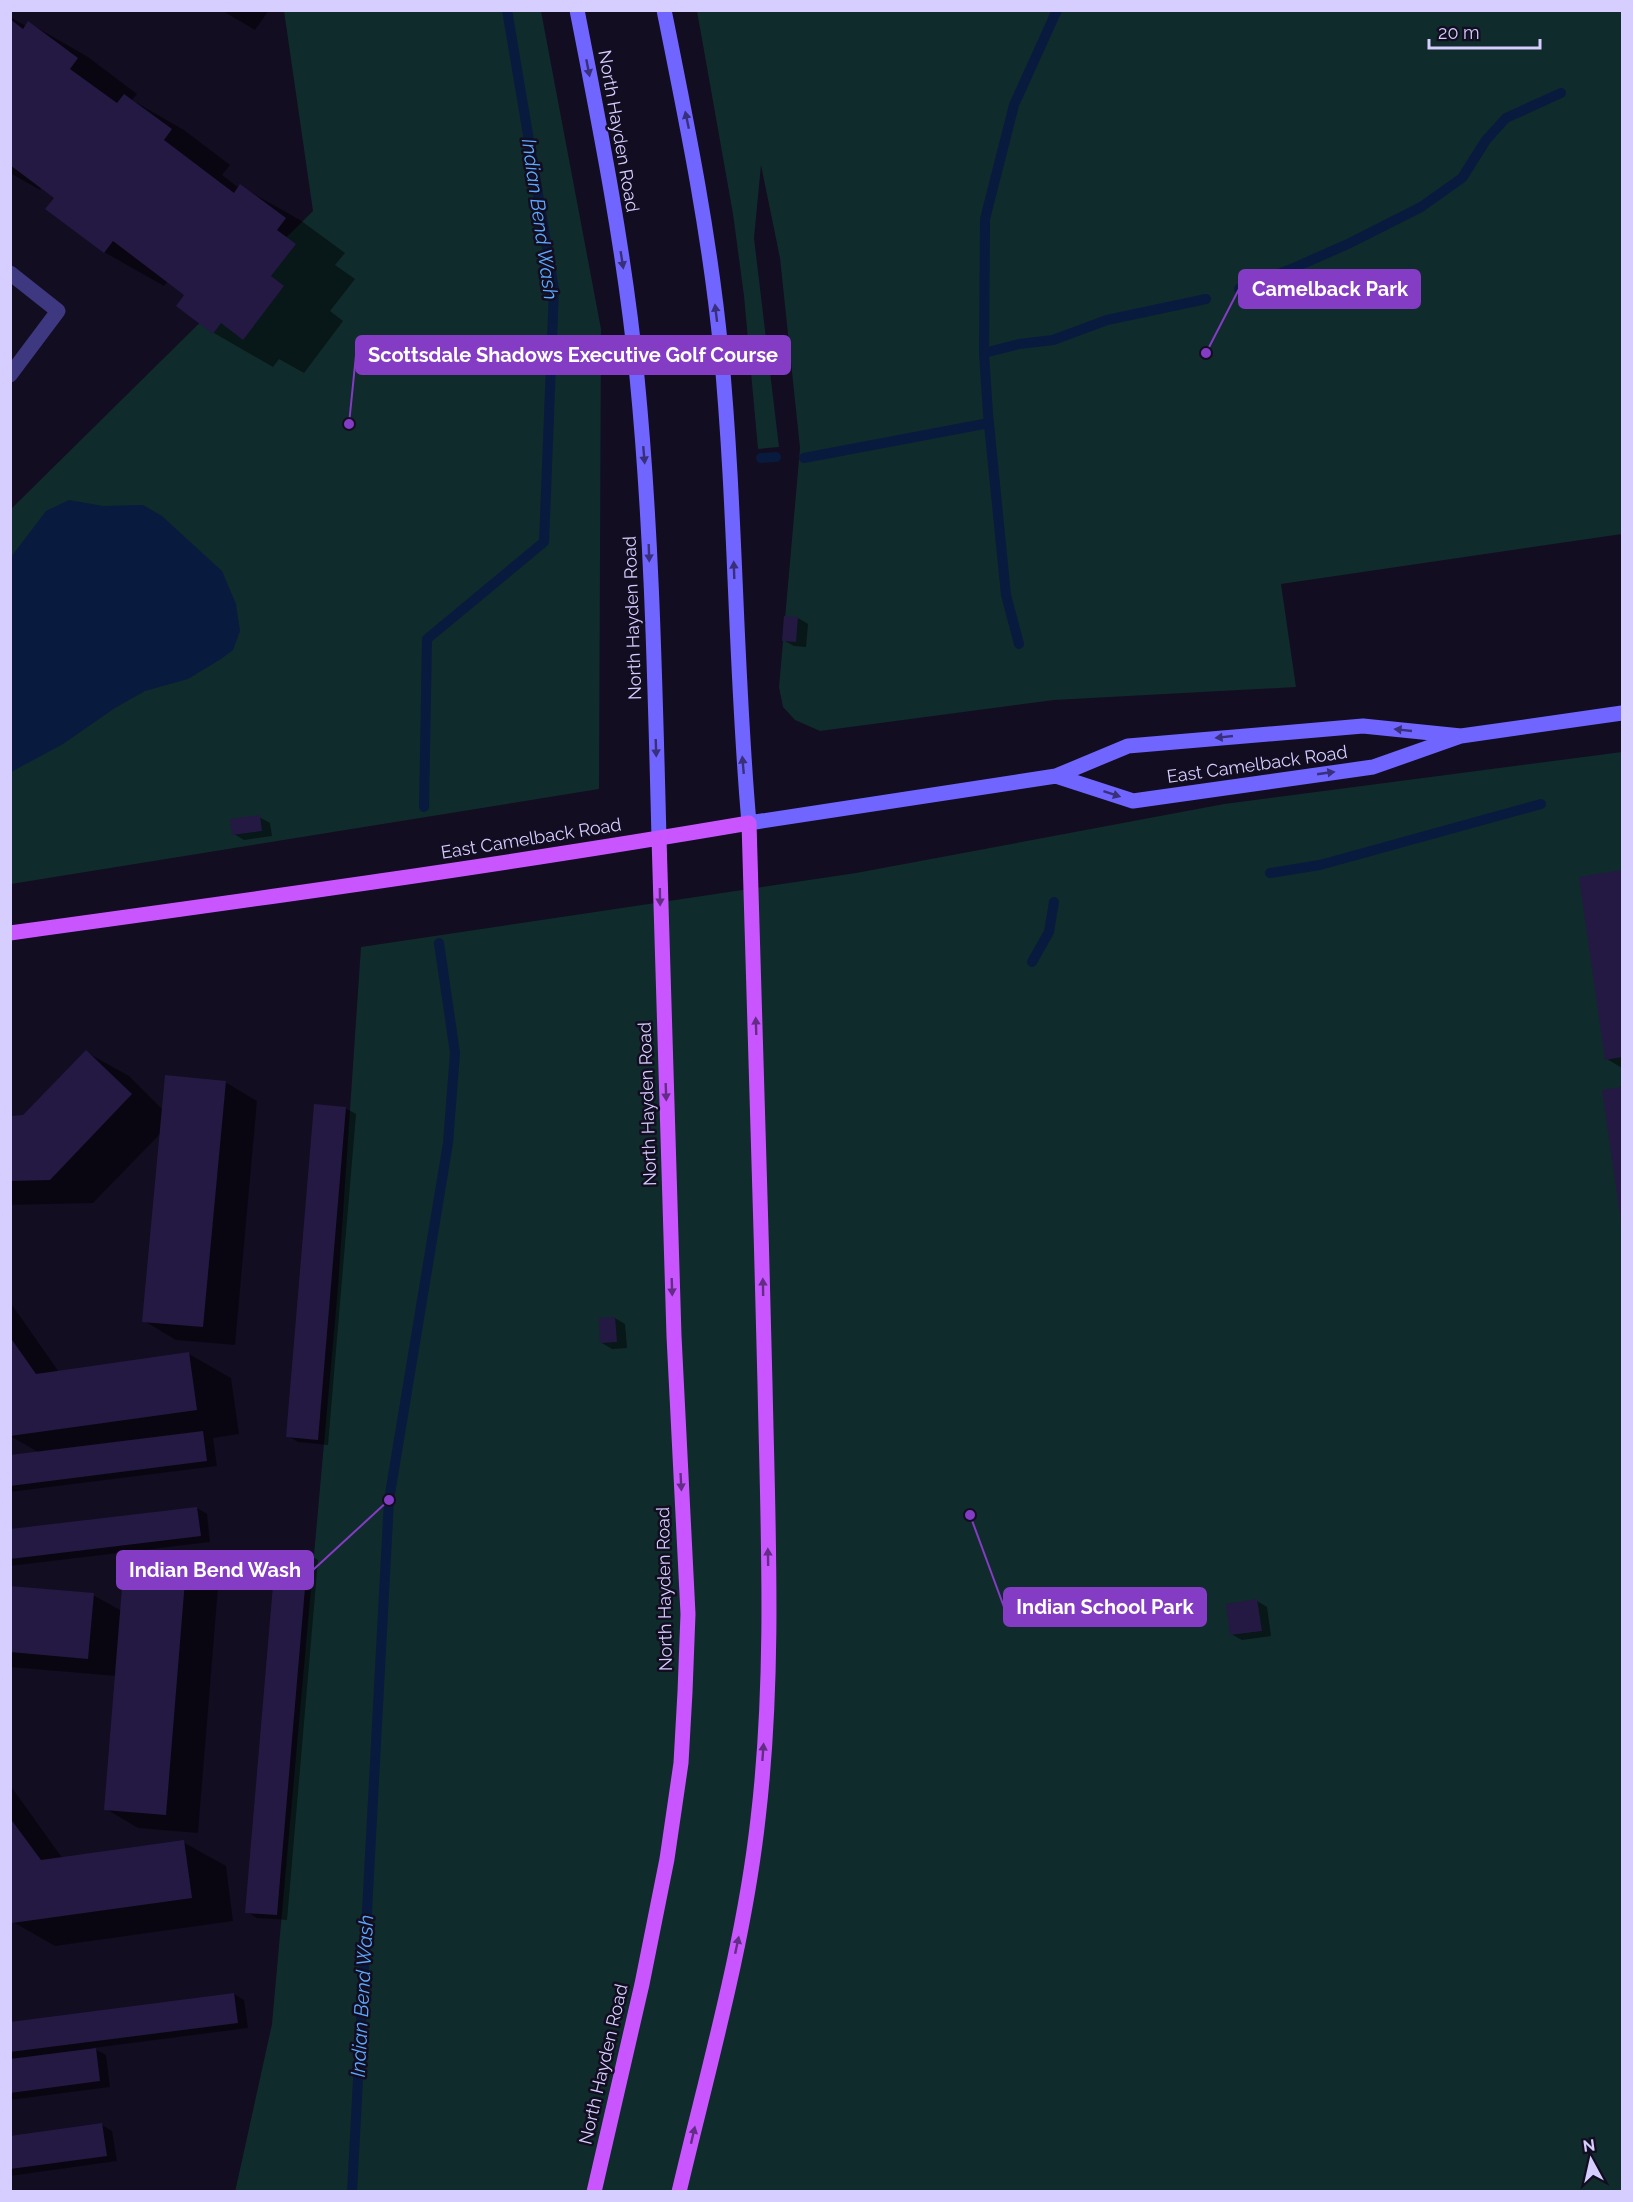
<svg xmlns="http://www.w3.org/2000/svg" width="1633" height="2202" viewBox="0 0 1633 2202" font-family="Raleway,sans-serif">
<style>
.green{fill:#102b2b}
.water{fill:#091a3f}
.shadow{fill:#0007}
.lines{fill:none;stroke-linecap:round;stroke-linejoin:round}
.stream{stroke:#091a3f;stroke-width:10}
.building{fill:#241943}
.service{stroke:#3e3881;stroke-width:15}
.secondary{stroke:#7165ff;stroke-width:15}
.primary{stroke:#c955ff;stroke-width:15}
.oneway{fill:#38307a}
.oneway2{fill:#642d85}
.labels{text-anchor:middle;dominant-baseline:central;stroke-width:5;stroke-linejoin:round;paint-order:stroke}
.street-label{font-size:18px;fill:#d6ceff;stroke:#120d21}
.water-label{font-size:20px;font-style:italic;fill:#5caaff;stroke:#120d21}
.leader{fill:none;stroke:#843cc5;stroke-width:2}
.callout-dot{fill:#843cc5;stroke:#120d21;stroke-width:2}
.callout{fill:#843cc5;stroke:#843cc5;stroke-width:2}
.callout-label{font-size:20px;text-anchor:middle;font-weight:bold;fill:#fff}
</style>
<rect width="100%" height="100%" fill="#120d21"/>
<!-- green -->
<path class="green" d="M 284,11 L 541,11 L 601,329 L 599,789 L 11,884 L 11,509 L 313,211 Z
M 697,11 L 1622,11 L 1622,534 L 1281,584 L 1296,687 L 1054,700 L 820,731 L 795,720 L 783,707 L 779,687 L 800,448 L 780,258 L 761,165 L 754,238 L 779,447 L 758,449 L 744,296 L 733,214 Z
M 1622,752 L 1622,2191 L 235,2192 L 272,2024 L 338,1287 L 361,947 L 856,873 L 1224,804 Z"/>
<!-- water -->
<path class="water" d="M 69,500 L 103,506 L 143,505 L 162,516 L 222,571 L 236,604 L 240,631 L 233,650 L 221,659 L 188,679 L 145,691 L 115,708 L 63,744 L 11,772 L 11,557 L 46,511 Z"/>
<!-- shadow -->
<path class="shadow" d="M 221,10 L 269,10 L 255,30 Z
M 10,17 L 26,26 L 29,23 L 88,57 L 137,94 L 132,100 L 184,130 L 230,165 L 222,175 L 239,188 L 240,186 L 300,220 L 345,253 L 335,265 L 355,279 L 330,311 L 343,321 L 304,373 L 279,359 L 273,367 L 214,333 L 186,294 L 168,281 L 164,286 L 104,252 L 56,198 L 42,187 L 40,190 L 10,173 Z
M 798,618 L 808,624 L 806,647 L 794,646 L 783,640 Z
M 259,817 L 270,823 L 272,836 L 244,840 L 234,834 Z
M 1622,872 L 1622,1068 L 1607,1059 L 1581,878 Z
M 86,1052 L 129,1076 L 163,1110 L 225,1082 L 257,1101 L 235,1345 L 176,1340 L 144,1321 L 161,1133 L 93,1203 L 10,1205 L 10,1117 L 24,1117 Z
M 1622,1088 L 1622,1221 L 1604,1091 Z
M 345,1108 L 356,1114 L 328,1445 L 298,1442 L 288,1436 Z
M 10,1302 L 59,1372 L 189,1354 L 231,1378 L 239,1434 L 213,1438 L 217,1466 L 10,1492 L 10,1457 L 40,1453 L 10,1436 Z
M 615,1318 L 625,1324 L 627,1348 L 612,1349 L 602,1343 Z
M 197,1508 L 207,1514 L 210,1542 L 10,1566 L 10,1531 Z
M 307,1554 L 318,1560 L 287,1920 L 257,1918 L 247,1912 Z
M 185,1570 L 218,1588 L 198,1833 L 138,1828 L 106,1809 L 116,1676 L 10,1667 L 10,1588 L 93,1595 L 122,1611 Z
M 1257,1601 L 1267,1607 L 1271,1636 L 1242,1640 L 1231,1634 Z
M 10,1785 L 63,1859 L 183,1842 L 226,1866 L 233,1921 L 55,1946 L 13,1922 L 10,1919 Z
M 234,1994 L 244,2000 L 248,2028 L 93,2048 L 106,2055 L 110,2087 L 10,2100 L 10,2024 Z
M 102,2125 L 112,2131 L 117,2161 L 10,2176 L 10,2138 Z"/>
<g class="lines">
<!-- stream -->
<path class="stream" d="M 1239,289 L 1289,270 L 1350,243 L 1421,207 L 1462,178 L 1486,140 L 1506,118 L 1561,93
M 984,353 L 1019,344 L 1053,340 L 1107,320 L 1206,299
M 761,458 L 776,457
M 804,458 L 989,423
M 1019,644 L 1006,595 L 988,414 L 984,353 L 985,219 L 1014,105 L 1057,10
M 424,807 L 427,639 L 544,542 L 554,289 L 507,10
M 1270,873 L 1320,865 L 1541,804
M 1032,962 L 1049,932 L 1054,902
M 352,2192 L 389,1500 L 448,1143 L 455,1053 L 439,943"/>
</g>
<!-- building -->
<path class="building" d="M 10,19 L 23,29 L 28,21 L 78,58 L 70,69 L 117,103 L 124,94 L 172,129 L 164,140 L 234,193 L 240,184 L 286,218 L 277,230 L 296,244 L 271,276 L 284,286 L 243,340 L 221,323 L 213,334 L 176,306 L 184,295 L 113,241 L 104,253 L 45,209 L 54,198 L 10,165 Z
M 784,616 L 798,617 L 796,642 L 782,641 Z
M 260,815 L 262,831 L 232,835 L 230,819 Z
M 1622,870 L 1622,1057 L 1605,1060 L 1579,877 Z
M 86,1050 L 132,1094 L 50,1180 L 10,1181 L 10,1116 L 23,1115 Z
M 165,1075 L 226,1081 L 203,1327 L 142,1322 Z
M 1622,1087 L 1622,1222 L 1621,1222 L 1602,1090 Z
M 314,1104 L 346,1107 L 318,1440 L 286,1437 Z
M 615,1317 L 617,1342 L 600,1343 L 599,1318 Z
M 10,1337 L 36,1374 L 189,1352 L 197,1410 L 10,1436 Z
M 203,1431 L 207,1461 L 10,1486 L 10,1455 Z
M 197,1507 L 201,1536 L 10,1559 L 10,1529 Z
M 276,1550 L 308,1553 L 277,1915 L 245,1913 Z
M 124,1563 L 186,1568 L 166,1815 L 104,1810 Z
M 10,1586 L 94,1593 L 88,1659 L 10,1652 Z
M 1257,1599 L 1262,1631 L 1230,1635 L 1226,1604 Z
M 10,1818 L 41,1860 L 184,1840 L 192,1898 L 12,1923 Z
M 234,1993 L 238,2023 L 10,2052 L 10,2022 Z
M 96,2048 L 100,2081 L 10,2093 L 10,2059 Z
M 102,2123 L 107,2156 L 10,2169 L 10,2136 Z"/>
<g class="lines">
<!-- service -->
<path class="service" d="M 10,273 L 58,311 L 10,375"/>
<!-- secondary -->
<path class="secondary" d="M 577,10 C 601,132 625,254 637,377 C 652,530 655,685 659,838
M 664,10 C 687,124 710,236 721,351 C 736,508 735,666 749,823 L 1056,776 L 1128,746 L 1363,726 L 1461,736
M 1056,776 L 1133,801 L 1373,767 L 1461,736 L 1622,713"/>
<!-- primary -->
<path class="primary" d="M 10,933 C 257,899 503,865 749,823 C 756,1010 760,1197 765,1384 C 768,1529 775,1675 758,1819 C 744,1945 708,2069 679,2192
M 594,2192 L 642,1984 L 667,1859 L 681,1763 L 685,1692 L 688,1614 L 674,1336 L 659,838"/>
</g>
<!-- one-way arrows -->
<defs><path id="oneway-solid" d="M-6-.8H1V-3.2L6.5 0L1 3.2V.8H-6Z" transform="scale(1.5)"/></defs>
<g class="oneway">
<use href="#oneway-solid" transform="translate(588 68) rotate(79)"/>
<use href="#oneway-solid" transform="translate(687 120) rotate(-102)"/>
<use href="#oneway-solid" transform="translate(622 260) rotate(81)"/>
<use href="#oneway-solid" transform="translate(716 313) rotate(-97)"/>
<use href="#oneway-solid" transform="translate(644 455) rotate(85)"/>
<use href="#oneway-solid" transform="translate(649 553) rotate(88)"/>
<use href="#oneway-solid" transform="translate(734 570) rotate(-92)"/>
<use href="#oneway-solid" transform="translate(1403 730) rotate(-174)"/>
<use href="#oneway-solid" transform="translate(1224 737) rotate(174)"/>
<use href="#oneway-solid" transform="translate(656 748) rotate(88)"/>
<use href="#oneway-solid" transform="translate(743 765) rotate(-95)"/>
<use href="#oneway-solid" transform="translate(1326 773) rotate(-8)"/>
<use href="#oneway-solid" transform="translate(1112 794) rotate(18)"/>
</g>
<g class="oneway2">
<use href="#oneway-solid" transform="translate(660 897) rotate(89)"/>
<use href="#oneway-solid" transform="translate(756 1026) rotate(-92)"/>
<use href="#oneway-solid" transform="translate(666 1092) rotate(88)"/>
<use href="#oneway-solid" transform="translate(672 1287) rotate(88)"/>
<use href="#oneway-solid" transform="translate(763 1287) rotate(-91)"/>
<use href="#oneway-solid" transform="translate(681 1482) rotate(87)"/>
<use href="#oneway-solid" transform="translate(768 1557) rotate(-91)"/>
<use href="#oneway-solid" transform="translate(763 1752) rotate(-86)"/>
<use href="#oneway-solid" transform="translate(737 1945) rotate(-78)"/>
<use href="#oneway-solid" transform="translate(693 2135) rotate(-77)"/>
</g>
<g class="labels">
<!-- street labels -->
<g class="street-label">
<text transform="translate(619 131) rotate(80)">North Hayden Road</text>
<text transform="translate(632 618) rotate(-92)">North Hayden Road</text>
<text transform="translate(1257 764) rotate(-8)">East Camelback Road</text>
<text transform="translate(531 838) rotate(-9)">East Camelback Road</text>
<text transform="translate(647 1104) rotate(-92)">North Hayden Road</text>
<text transform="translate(664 1589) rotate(-91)">North Hayden Road</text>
<text transform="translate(603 2064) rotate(-77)">North Hayden Road</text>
</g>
<!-- water labels -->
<g class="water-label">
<text transform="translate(540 219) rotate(82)">Indian Bend Wash</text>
<text transform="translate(362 1996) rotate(-87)">Indian Bend Wash</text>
</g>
</g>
<!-- callouts -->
<path class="leader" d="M1206 353L1239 289M349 424L356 355M389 1500L313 1570M970 1515L1004 1607"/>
<g class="callout-dot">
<circle cx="1206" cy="353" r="6"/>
<circle cx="349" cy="424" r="6"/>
<circle cx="389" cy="1500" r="6"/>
<circle cx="970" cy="1515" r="6"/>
</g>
<g class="callout">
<rect x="1239" y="270" width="181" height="38" rx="6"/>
<rect x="356" y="336" width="434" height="38" rx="6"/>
<rect x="117" y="1551" width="196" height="38" rx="6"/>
<rect x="1004" y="1588" width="202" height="38" rx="6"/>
</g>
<g class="callout-label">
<text x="1330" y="296">Camelback Park</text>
<text x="573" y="362">Scottsdale Shadows Executive Golf Course</text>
<text x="215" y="1577">Indian Bend Wash</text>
<text x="1105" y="1614">Indian School Park</text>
</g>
<!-- border -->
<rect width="1633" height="2202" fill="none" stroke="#d6ceff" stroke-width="24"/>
<!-- north arrow -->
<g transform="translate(1591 2160) rotate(352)" stroke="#120d21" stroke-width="4.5" paint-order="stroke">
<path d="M0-4.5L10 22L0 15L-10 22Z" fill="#d6ceff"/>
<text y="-9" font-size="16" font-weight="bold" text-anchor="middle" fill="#d6ceff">N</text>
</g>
<!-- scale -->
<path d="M1429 39v9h111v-9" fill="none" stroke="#d6ceff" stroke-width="3"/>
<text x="1438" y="39" font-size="18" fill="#d6ceff" stroke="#120d21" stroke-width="4.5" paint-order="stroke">20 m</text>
</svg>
